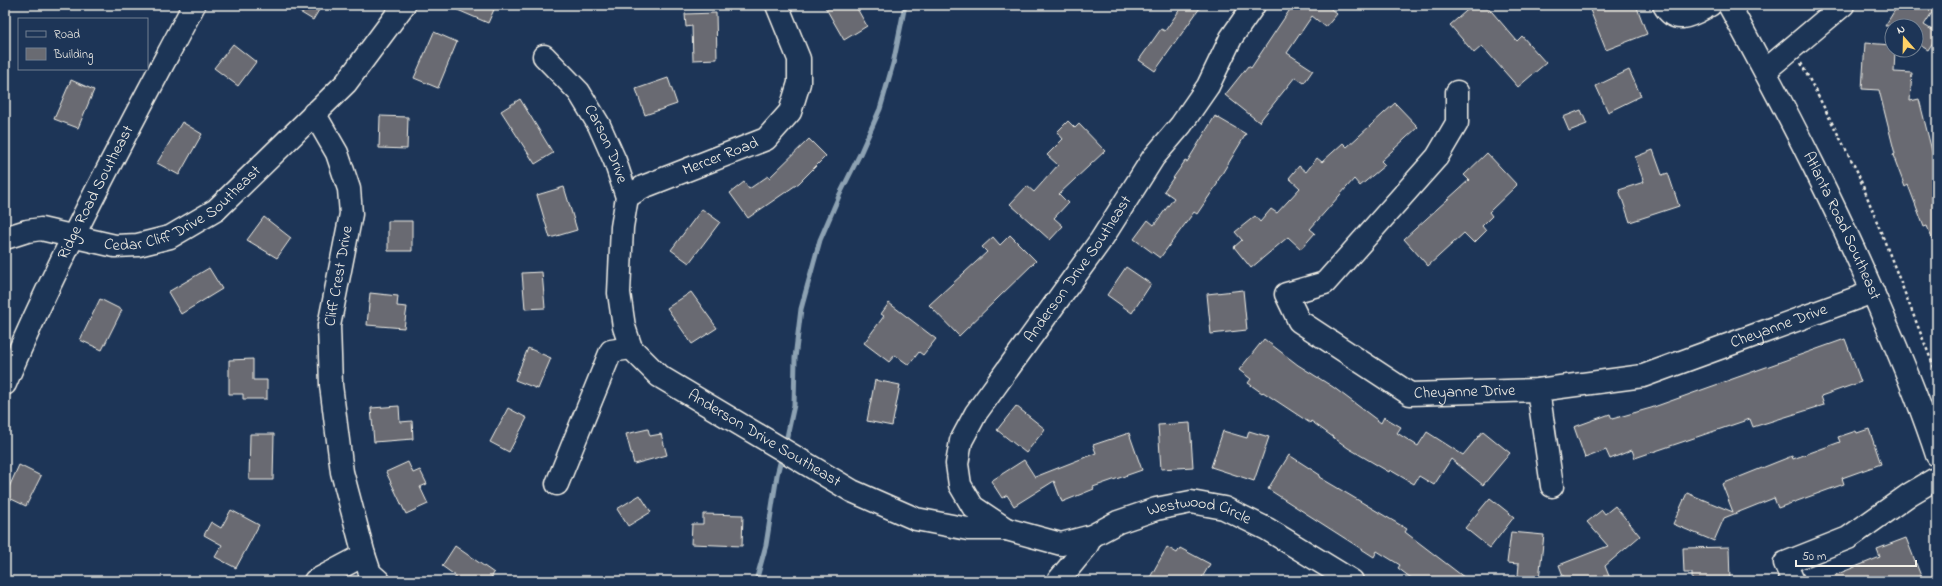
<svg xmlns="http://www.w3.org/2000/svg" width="1942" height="586" viewBox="0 0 1942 586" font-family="'Indie Flower',sans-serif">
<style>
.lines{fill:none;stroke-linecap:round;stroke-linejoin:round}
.stream{stroke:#8da2b3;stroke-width:5}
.building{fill:#696b72;stroke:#f4f1e8}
.minor-casing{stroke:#f4f1e8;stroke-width:25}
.major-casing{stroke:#f4f1e8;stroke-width:25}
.path{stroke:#f4f1e8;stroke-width:2.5;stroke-dasharray:3 3;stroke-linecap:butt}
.minor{stroke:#1d3557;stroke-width:22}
.major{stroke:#1d3557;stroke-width:22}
.labels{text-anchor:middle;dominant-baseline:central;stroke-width:4;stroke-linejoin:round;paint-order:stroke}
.street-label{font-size:16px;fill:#f4f1e8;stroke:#1d3557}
</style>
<rect width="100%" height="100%" fill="#1d3557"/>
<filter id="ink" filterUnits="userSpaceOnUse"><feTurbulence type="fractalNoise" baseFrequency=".025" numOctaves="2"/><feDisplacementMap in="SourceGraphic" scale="8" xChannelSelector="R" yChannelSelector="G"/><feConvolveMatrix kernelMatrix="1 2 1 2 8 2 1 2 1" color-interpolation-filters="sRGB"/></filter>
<g filter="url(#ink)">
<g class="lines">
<!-- stream -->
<path class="stream" d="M 785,446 L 794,405 L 795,358 L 801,309 L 820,240 L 839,196 L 860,154 L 880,109 L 893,64 L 905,5
M 756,581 L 766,545 L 777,475 L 782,455"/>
</g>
<!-- building -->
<path class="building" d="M 288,5 L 322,5 L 313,20 Z
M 446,5 L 496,5 L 488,23 Z
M 824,5 L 855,5 L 867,26 L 844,40 Z
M 1183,5 L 1202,5 L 1155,71 L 1139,60 L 1161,29 L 1165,31 Z
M 1293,5 L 1326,5 L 1337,14 L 1326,27 L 1312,16 L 1287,53 L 1313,70 L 1304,83 L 1295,77 L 1259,122 L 1225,95 L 1248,66 L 1251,68 Z
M 1473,5 L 1486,5 L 1517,41 L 1522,36 L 1546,63 L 1518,87 L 1482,46 L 1474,53 L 1450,25 Z
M 1588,5 L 1636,5 L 1647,34 L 1606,50 Z
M 1898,5 L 1923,5 L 1933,11 L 1924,25 L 1937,33 L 1937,36 L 1928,50 L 1916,43 L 1916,26 L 1885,26 Z
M 716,13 L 717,59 L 693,60 L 692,26 L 686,27 L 685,14 Z
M 434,32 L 457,42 L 438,88 L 414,78 Z
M 1865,43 L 1892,45 L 1892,50 L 1895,50 L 1894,72 L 1912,73 L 1910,101 L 1919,99 L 1933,155 L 1937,153 L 1937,251 L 1927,226 L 1924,227 L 1908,185 L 1905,187 L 1893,155 L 1895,154 L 1879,90 L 1862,89 Z
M 233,44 L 256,62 L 238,86 L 214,68 Z
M 1629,70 L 1641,96 L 1608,112 L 1596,86 Z
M 668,78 L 677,104 L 645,115 L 636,89 Z
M 71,80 L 94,90 L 78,128 L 54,119 Z
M 520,99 L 553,153 L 535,164 L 501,111 Z
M 1395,103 L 1418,127 L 1381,161 L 1385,165 L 1360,186 L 1354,179 L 1310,229 L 1315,233 L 1301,249 L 1288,237 L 1251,268 L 1234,247 L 1242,240 L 1235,232 L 1255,216 L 1260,222 L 1271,209 L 1277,213 L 1300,188 L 1289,178 L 1299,166 L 1306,172 L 1317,158 L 1322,162 L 1343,143 L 1347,147 Z
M 1581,110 L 1587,124 L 1569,131 L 1563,117 Z
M 380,116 L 408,117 L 407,149 L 379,148 Z
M 1215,116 L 1246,134 L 1217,182 L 1218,183 L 1197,214 L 1194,212 L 1160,258 L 1134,239 L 1148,220 L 1154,225 L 1174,198 L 1164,191 L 1185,161 L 1187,162 Z
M 1068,121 L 1075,128 L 1079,124 L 1105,151 L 1059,194 L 1068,203 L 1054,218 L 1063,226 L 1050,240 L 1010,204 L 1027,186 L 1034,192 L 1058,165 L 1047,155 L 1063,139 L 1057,132 Z
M 182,122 L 202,134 L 179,175 L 157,163 Z
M 809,139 L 826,156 L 799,183 L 748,218 L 730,193 L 744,182 L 749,189 L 768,176 L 769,178 Z
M 1653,150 L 1662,175 L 1668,173 L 1679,206 L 1630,222 L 1619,190 L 1644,182 L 1635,157 Z
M 1487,153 L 1517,185 L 1489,212 L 1492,216 L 1482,226 L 1486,231 L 1474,243 L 1464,233 L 1428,266 L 1404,239 L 1469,180 L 1464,175 Z
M 564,187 L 577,230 L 550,238 L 537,195 Z
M 702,209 L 720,222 L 689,263 L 671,250 Z
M 264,217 L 291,238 L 277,258 L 247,240 Z
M 388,221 L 412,221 L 412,251 L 388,251 Z
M 1010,235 L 1036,261 L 959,336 L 929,305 L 987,252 L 982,247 L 993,237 L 1000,245 Z
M 1126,267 L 1151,284 L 1132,313 L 1107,295 Z
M 209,268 L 222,289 L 181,314 L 168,292 Z
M 542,272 L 545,308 L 525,309 L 522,273 Z
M 1243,290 L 1247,330 L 1211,334 L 1207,294 Z
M 691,292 L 717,328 L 692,344 L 667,308 Z
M 370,293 L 398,296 L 397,306 L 407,307 L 404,328 L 367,325 Z
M 100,299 L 122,310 L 102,350 L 80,340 Z
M 889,303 L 936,339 L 923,355 L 919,352 L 909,365 L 895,355 L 889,362 L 864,343 L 884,316 L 881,314 Z
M 1264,339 L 1298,365 L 1333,387 L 1381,423 L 1384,417 L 1401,427 L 1397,433 L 1418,446 L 1427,432 L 1463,455 L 1483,431 L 1510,453 L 1483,485 L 1451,459 L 1434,485 L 1419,476 L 1414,484 L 1390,470 L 1389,472 L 1348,448 L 1311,421 L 1310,423 L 1263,392 L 1262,393 L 1248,383 L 1251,379 L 1239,370 Z
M 1845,339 L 1861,382 L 1821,396 L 1824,405 L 1753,427 L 1750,419 L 1635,458 L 1632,450 L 1610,459 L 1606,450 L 1585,458 L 1574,427 L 1610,414 L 1612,419 L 1651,408 Z
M 528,348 L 551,358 L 538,389 L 515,380 Z
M 253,359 L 253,380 L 267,380 L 267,399 L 243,399 L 243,394 L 229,394 L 229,360 Z
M 875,380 L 900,385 L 892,426 L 867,421 Z
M 399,406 L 400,422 L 412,421 L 413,439 L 374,442 L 371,408 Z
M 1016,406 L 1045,429 L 1026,453 L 997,430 Z
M 508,408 L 527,418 L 509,452 L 490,442 Z
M 1190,423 L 1193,467 L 1161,469 L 1158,425 Z
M 648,429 L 650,436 L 661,434 L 667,455 L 634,464 L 626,434 Z
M 1869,429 L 1881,464 L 1842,478 L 1844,484 L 1778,508 L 1774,498 L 1724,518 L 1714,541 L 1673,524 L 1687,493 L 1733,512 L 1722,484 L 1792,456 L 1793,459 L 1840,442 L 1838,437 L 1856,431 L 1857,433 Z
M 1223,431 L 1247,438 L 1249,431 L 1269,437 L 1254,481 L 1211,467 Z
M 1129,433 L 1142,470 L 1093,487 L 1094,489 L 1062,502 L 1054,481 L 1014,506 L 1007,495 L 1002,498 L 991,481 L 1024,460 L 1035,477 L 1096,453 L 1093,445 Z
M 250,434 L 274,434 L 273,480 L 249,480 Z
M 1289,455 L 1320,475 L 1319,477 L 1407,529 L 1405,532 L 1469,581 L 1415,581 L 1398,568 L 1400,565 L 1377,551 L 1374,557 L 1268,489 Z
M 408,462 L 413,473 L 420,470 L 427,484 L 420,487 L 428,504 L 406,514 L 386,472 Z
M 19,465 L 41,476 L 26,506 L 5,496 Z
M 640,495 L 651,512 L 628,526 L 617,509 Z
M 1490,498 L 1514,517 L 1490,548 L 1465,528 Z
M 1615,506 L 1640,536 L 1605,566 L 1611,581 L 1565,581 L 1559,565 L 1608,546 L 1587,522 L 1602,510 L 1605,514 Z
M 231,510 L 259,525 L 236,568 L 215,557 L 222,545 L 204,535 L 211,522 L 221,528 Z
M 703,514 L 743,515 L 742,546 L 691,544 L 692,524 L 703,524 Z
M 1511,532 L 1544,535 L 1539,579 L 1518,576 L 1519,564 L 1507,563 Z
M 1906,538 L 1923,581 L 1820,581 L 1880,557 L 1877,549 Z
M 455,546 L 494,573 L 489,581 L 453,581 L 456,576 L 442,566 Z
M 1167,547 L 1177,553 L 1180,548 L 1210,564 L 1200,581 L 1148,581 Z
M 1729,547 L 1730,581 L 1692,581 L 1692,573 L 1684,573 L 1683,548 Z"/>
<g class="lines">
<!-- minor casing -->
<g class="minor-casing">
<g id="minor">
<path d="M 1664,5 C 1676,27 1693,14 1710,5"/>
<path id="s1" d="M 544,56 L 579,92 L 599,125 L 615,161 L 627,197 L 622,227 L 619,293 L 624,327 L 631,348 L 659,376 L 852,491 L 916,519 L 968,529 L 1006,529 L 1061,544 L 1092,536"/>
<path d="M 1766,70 L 1843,5"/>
<path id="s2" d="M 1457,92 L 1457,123 L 1437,157 L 1325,283 L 1286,294 L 1299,321 L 1410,394 L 1538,390 L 1643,376 L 1873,292"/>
<path d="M 314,113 L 337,153 L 349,189 L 351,214 L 329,326 L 331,385 L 342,472 L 364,555 L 370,573 L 379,581"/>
<path id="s3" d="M 627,197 L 643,187 L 766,139 L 790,112 L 799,83 L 799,59 L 777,5"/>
<path id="s4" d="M 5,238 L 27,231 L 41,229 L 115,246 L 138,245 L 170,237 L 216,210 L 346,83 L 404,5"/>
<path id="s5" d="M 5,384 C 60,254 128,130 194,5"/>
<path d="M 1538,390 L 1552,486"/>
<path d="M 557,484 L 611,351 L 631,348"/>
<path id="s6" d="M 1006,529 L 973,507 L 960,485 L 957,464 L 961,441 L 976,413 L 1101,240 L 1153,158 L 1181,125 L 1208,86 L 1231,38 L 1254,5"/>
<path d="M 315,581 L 364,555"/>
<path id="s7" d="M 1058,581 L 1086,547 L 1092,536 L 1118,522 L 1156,509 L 1191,502 L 1224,508 L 1267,529 L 1352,581"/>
<path d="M 1793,581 L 1785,563 L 1848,538 L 1910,494 L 1937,478"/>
</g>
</g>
<!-- major casing -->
<g class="major-casing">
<g id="major">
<path id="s8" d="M 1729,5 C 1787,111 1842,217 1888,328 C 1906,370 1923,412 1937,455"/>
</g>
</g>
<!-- path -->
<path class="path" d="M 1801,63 L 1857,171 L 1937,375"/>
<!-- minor -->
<use href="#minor" class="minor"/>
<!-- major -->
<use href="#major" class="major"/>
</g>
</g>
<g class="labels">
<!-- street labels -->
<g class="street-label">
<text stroke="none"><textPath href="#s1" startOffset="109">Carson Drive</textPath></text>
<text stroke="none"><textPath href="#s3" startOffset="102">Mercer Road</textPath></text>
<text stroke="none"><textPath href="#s5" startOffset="212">Ridge Road Southeast</textPath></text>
<text stroke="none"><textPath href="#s4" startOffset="192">Cedar Cliff Drive Southeast</textPath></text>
<text stroke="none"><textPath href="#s8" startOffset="248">Atlanta Road Southeast</textPath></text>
<text stroke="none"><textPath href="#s6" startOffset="318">Anderson Drive Southeast</textPath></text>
<text transform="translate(339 276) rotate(-80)">Cliff Crest Drive</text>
<text stroke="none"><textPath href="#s2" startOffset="821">Cheyanne Drive</textPath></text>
<text stroke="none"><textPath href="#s2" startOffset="497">Cheyanne Drive</textPath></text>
<text stroke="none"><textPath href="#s1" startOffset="481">Anderson Drive Southeast</textPath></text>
<text stroke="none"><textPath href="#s7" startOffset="171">Westwood Circle</textPath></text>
</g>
</g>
<!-- margin -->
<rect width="1942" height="586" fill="none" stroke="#1d3557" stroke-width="20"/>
<rect x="10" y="10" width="1922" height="566" fill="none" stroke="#f4f1e8" stroke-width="1.5" filter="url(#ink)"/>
<!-- legend -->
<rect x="18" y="18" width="130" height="52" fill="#1d3557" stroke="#738091"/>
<rect x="26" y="31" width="20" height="6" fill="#1d3557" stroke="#738091"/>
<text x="54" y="38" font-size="12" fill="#f4f1e8">Road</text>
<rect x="26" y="48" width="20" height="12" fill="#696b72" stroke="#738091"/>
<text x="54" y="58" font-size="12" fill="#f4f1e8">Building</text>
<!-- north arrow -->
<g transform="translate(1904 38) rotate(340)"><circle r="19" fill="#1d3557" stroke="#738091"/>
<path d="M0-3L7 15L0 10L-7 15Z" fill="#ffd166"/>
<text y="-6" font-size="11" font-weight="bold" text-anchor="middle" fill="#f4f1e8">N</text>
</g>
<!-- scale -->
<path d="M1796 560v6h120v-6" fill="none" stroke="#f4f1e8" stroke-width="2"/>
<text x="1802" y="560" font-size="12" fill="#f4f1e8" stroke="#1d3557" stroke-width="3" paint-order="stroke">50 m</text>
</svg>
